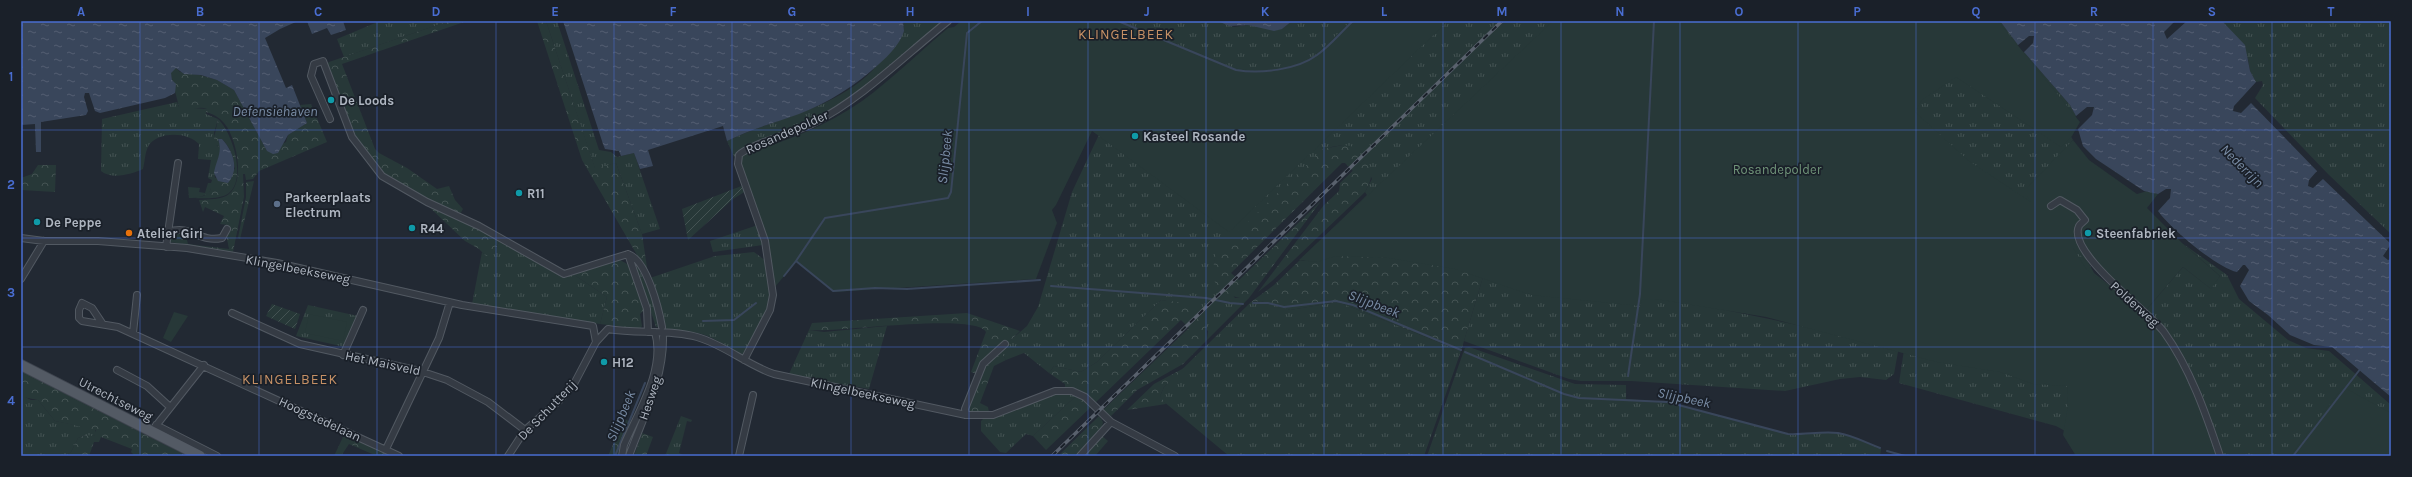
<svg xmlns="http://www.w3.org/2000/svg" width="2412" height="477" viewBox="0 0 2412 477" font-family="Karla,sans-serif">
<style>
.grass{fill:url(#grass-tufts)}
.forest{fill:url(#forest-crowns)}
.park{fill:#273838}
.garden{fill:url(#garden-furrows)}
.water{fill:url(#water-ripples)}
.lines{fill:none;stroke-linecap:round;stroke-linejoin:round}
.stream{stroke:#39465b;stroke-width:2}
.minor-casing{stroke:#525962;stroke-width:8}
.primary-casing{stroke:#3e444e;stroke-width:12}
.minor{stroke:#353b44;stroke-width:6}
.primary{stroke:#535a64;stroke-width:10}
.rail-casing{stroke:#59616d;stroke-width:3.5}
.rail{stroke:#1a2029;stroke-width:2;stroke-dasharray:6;stroke-linecap:butt}
.grid{fill:none;stroke:#496dd1;stroke-width:1;stroke-opacity:0.55}
.culture-dot{fill:#0f9aa8;stroke:#1a2029;stroke-width:1.5}
.service-dot{fill:#5c6f8a;stroke:#1a2029;stroke-width:1.5}
.food-dot{fill:#e8710a;stroke:#1a2029;stroke-width:1.5}
.labels{text-anchor:middle;dominant-baseline:central;stroke-width:3.5;stroke-linejoin:round;paint-order:stroke}
.poi-label{font-size:13px;font-weight:bold;fill:#afb6c1;stroke:#1a2029;text-anchor:start}
.street-label{font-size:13px;fill:#afb6c1;stroke:#1a2029}
.park-label{font-size:13px;fill:#709479;stroke:#1a2029}
.neighbourhood-label{font-size:14px;letter-spacing:1px;fill:#c59065;stroke:#1a2029}
.water-label{font-size:14px;font-style:italic;fill:#7a8da6;stroke:#1a2029}
.neatline{fill:none;stroke:#496dd1;stroke-width:1.5}
.grid-label{font-size:13px;text-anchor:middle;font-weight:bold;fill:#496dd1}
</style>
<defs>
<pattern id="grass-tufts" width="24" height="20" patternUnits="userSpaceOnUse"><rect width="24" height="20" fill="#273838"/><path d="M3 7l-1-3M5 7V3M7 7l1-3M15 17l-1-3M17 17v-4M19 17l1-3" fill="none" stroke="#445353"/></pattern>
<pattern id="forest-crowns" width="20" height="18" patternUnits="userSpaceOnUse"><rect width="20" height="18" fill="#273838"/><path d="M2 6a3 3 0 1 1 6 0M12 15a3 3 0 1 1 6 0" fill="none" stroke="#445353"/></pattern>
<pattern id="garden-furrows" width="10" height="10" patternUnits="userSpaceOnUse"><rect width="10" height="10" fill="#273838"/><path d="M-1 1l2-2M0 10L10 0M9 11l2-2" fill="none" stroke="#445353"/></pattern>
<pattern id="water-ripples" width="26" height="14" patternUnits="userSpaceOnUse"><rect width="26" height="14" fill="#39465b"/><path d="M2 4q2-2 4 0t4 0M15 11q2-2 4 0t4 0" fill="none" stroke="#535e71"/></pattern>
</defs>
<rect width="100%" height="100%" fill="#222933"/>
<!-- grass -->
<path class="grass" d="M 380,21 L 449,21 L 344,57 L 337,39 Z
M 546,21 L 557,21 L 599,150 L 611,152 L 617,157 L 634,153 L 660,229 L 642,234 L 616,163 L 595,169 Z
M 903,21 L 946,21 L 860,92 L 815,120 L 741,149 L 734,157 L 727,141 C 775,118 833,110 872,71 C 883,59 894,44 904,31 Z
M 1065,21 L 1218,21 L 1234,27 L 1248,25 L 1282,29 L 1292,21 L 2000,21 L 2018,45 L 2016,46 L 2018,55 L 2024,52 L 2070,105 L 2076,116 L 2072,120 L 2069,133 L 2073,140 L 2059,156 L 2067,241 L 2088,262 L 2094,273 L 2143,312 L 2161,330 L 2190,383 L 2217,456 L 2085,456 L 2067,432 L 2056,426 L 1899,383 L 1907,330 L 1682,301 L 1899,346 L 1894,374 L 1886,380 L 1860,377 L 1840,379 L 1785,391 L 1631,381 L 1581,381 L 1569,379 L 1464,341 L 1483,277 L 1300,260 L 1367,195 L 1365,192 L 1372,179 L 1364,160 L 1353,171 L 1349,167 L 1360,155 L 1343,145 L 1331,147 L 1215,259 L 1214,270 L 1235,298 L 1249,298 L 1207,340 L 1208,331 L 1178,303 L 1161,300 L 1097,362 L 1081,372 L 1054,366 L 1049,373 L 1024,353 L 1006,360 L 999,350 L 1027,326 L 1038,307 L 1072,192 L 1104,124 Z
M 2220,21 L 2391,21 L 2391,234 L 2328,174 L 2255,98 L 2263,85 L 2262,81 L 2256,82 L 2250,71 L 2248,59 Z
M 177,102 L 179,107 L 207,109 L 206,114 L 218,119 L 214,133 L 217,146 L 221,147 C 220,154 213,185 210,191 C 206,197 195,198 189,198 L 188,187 L 200,188 L 199,192 L 205,193 L 208,183 L 211,183 L 212,180 L 208,178 L 211,160 L 198,159 L 199,144 C 188,132 159,131 149,145 C 145,151 145,161 143,169 C 132,174 112,180 101,171 L 102,119 Z
M 758,225 L 763,245 L 713,252 L 710,241 Z
M 500,240 L 565,277 L 573,274 L 607,297 L 600,324 L 472,304 L 482,252 L 484,254 L 494,253 Z
M 2182,243 L 2227,275 L 2239,299 L 2288,340 L 2306,348 L 2329,351 L 2391,405 L 2391,456 L 2222,456 L 2167,331 L 2147,309 L 2183,267 L 2210,288 L 2220,276 Z
M 754,252 L 766,261 L 771,296 L 768,310 L 743,354 C 738,354 715,338 705,335 C 694,331 678,332 665,330 L 660,304 L 650,278 L 715,256 Z
M 638,267 L 651,295 L 659,327 L 656,327 L 636,268 Z
M 1261,301 L 1290,310 L 1338,302 L 1461,351 L 1424,456 L 1229,456 L 1163,401 L 1160,396 L 1164,387 L 1251,302 Z
M 308,305 L 358,316 L 345,347 L 296,336 Z
M 887,326 L 869,389 C 854,386 841,385 826,382 L 824,380 L 789,374 L 809,330 L 824,332 Z
M 1469,347 L 1575,384 L 1626,385 L 1626,399 L 1667,402 L 1788,434 C 1805,435 1821,431 1837,433 C 1852,435 1868,443 1881,449 L 1880,456 L 1427,456 L 1463,353 L 1465,348 Z
M 1066,392 L 1077,395 L 1033,436 L 1026,434 L 1006,453 L 1000,452 L 981,431 L 981,421 L 984,418 L 1056,393 Z
M 21,395 L 31,400 L 38,400 L 55,421 L 95,429 L 96,434 L 92,437 L 86,435 L 78,438 L 71,452 L 65,456 L 21,456 Z
M 681,416 L 692,420 L 691,422 L 687,421 L 679,453 L 685,456 L 665,456 Z"/>
<!-- forest -->
<path class="forest" d="M 449,21 L 467,21 L 342,64 L 375,149 L 379,153 L 407,168 L 437,189 L 449,186 L 455,200 L 463,209 L 460,214 C 433,202 405,190 382,172 C 351,146 339,100 327,64 L 329,62 Z
M 537,21 L 546,21 L 595,168 L 616,163 L 642,234 L 648,274 L 582,160 Z
M 176,68 L 180,72 L 200,75 L 217,80 L 234,90 L 267,151 L 286,142 L 288,135 L 307,123 L 300,105 L 311,104 L 327,142 L 259,171 L 253,179 L 246,180 L 245,174 L 243,174 L 244,197 L 233,252 L 170,242 L 172,233 L 185,233 L 188,244 L 229,249 L 227,239 L 228,225 L 220,224 L 224,216 L 205,207 L 203,212 L 199,200 C 209,199 222,200 229,194 C 246,181 236,136 224,123 C 219,117 213,114 206,112 L 207,109 C 198,105 189,113 179,107 L 171,75 L 171,71 Z
M 218,119 C 232,132 247,178 229,193 C 220,200 203,198 192,198 L 204,196 L 210,191 L 214,173 L 215,178 L 235,169 C 233,156 231,148 222,139 L 218,140 L 221,147 L 213,144 Z
M 1343,145 L 1351,146 L 1360,155 L 1349,167 L 1345,163 L 1342,163 L 1231,273 L 1239,280 L 1321,201 L 1249,298 C 1236,300 1216,291 1213,277 C 1212,272 1215,259 1216,253 L 1323,149 Z
M 1365,159 C 1374,173 1372,179 1365,192 L 1272,281 L 1258,292 L 1324,205 L 1339,191 L 1340,183 Z
M 38,165 L 56,165 L 55,192 L 21,190 L 21,178 L 32,174 Z
M 254,181 L 240,239 L 238,238 L 246,197 L 246,182 Z
M 426,204 L 500,240 L 494,253 L 486,256 L 479,249 L 465,241 Z
M 1335,255 L 1389,257 L 1439,264 L 1483,277 L 1461,351 L 1338,302 L 1290,310 L 1261,301 L 1251,302 L 1274,285 L 1300,260 L 1304,261 Z
M 613,260 L 620,260 L 629,265 L 644,310 L 640,314 L 642,326 L 640,329 L 600,324 L 607,297 L 573,274 Z
M 1161,300 L 1186,303 L 1195,310 L 1206,322 L 1207,340 L 1183,364 L 1137,390 L 1111,416 L 1103,410 L 1189,328 L 1181,320 L 1095,403 L 1081,391 L 1065,387 L 1065,384 L 1049,373 L 1054,366 L 1081,372 L 1097,362 Z
M 967,313 L 1020,331 L 977,374 L 971,372 L 986,332 C 975,312 836,333 809,330 L 812,323 Z
M 999,350 L 1006,360 L 994,366 L 980,403 L 988,407 L 989,412 L 969,412 L 967,408 L 984,364 Z
M 1186,367 L 1164,387 L 1160,396 L 1166,404 L 1127,410 L 1154,384 Z
M 21,371 L 187,456 L 135,456 L 131,452 L 132,449 L 101,437 L 99,442 L 94,442 L 89,456 L 65,456 L 71,452 L 78,438 L 86,435 L 94,436 L 96,430 L 55,421 L 38,400 L 23,397 L 21,395 Z
M 1077,395 L 1092,406 L 1046,450 L 1033,436 Z
M 1099,416 L 1103,422 L 1101,431 L 1077,456 L 1058,456 Z
M 624,419 L 631,422 L 618,456 L 608,456 Z
M 642,433 L 653,437 L 646,456 L 634,456 Z
M 344,435 L 388,455 L 389,456 L 377,456 L 349,444 L 341,456 L 334,456 Z
M 1102,436 L 1108,441 L 1095,456 L 1082,456 Z"/>
<!-- park -->
<path class="park" d="M 961,21 L 1121,21 L 1232,67 L 1257,72 L 1289,67 L 1309,61 L 1351,21 L 1448,21 L 1229,232 L 1092,131 L 1056,205 L 1052,210 L 1057,223 L 1036,279 L 834,292 L 797,261 L 774,288 L 767,245 L 740,164 L 740,159 L 744,153 C 790,141 836,122 874,92 C 899,72 923,49 948,28 L 954,27 Z
M 1553,21 L 1998,21 L 2080,122 L 2072,136 L 2061,147 L 1956,77 L 1922,100 L 1915,112 L 1969,161 L 2031,202 L 2027,196 L 2027,188 L 2073,140 L 2089,160 L 2137,194 L 2147,191 L 2158,194 L 2147,208 L 2182,243 L 2220,276 L 2211,289 L 2183,267 L 2147,309 L 2107,276 L 2096,262 L 2085,260 L 2073,248 L 2087,270 L 2134,306 L 2161,333 L 2178,361 L 2207,423 L 2215,456 L 2076,456 L 2063,435 L 2068,405 L 2067,386 L 2033,384 L 2000,372 L 1937,362 L 1766,317 L 1656,299 L 1642,300 L 1640,306 L 1531,295 L 1455,269 L 1389,258 L 1335,256 L 1318,262 L 1299,260 Z
M 174,312 L 188,316 L 171,342 L 163,338 Z
M 309,314 L 347,322 L 343,341 L 305,333 Z
M 2343,387 L 2391,413 L 2391,456 L 2290,456 Z"/>
<!-- garden -->
<path class="garden" d="M 744,185 L 746,191 L 733,199 L 688,240 L 682,209 Z
M 272,304 L 300,314 L 295,329 L 266,316 Z"/>
<!-- water -->
<path class="water" d="M 21,21 L 298,21 L 280,29 L 265,38 L 286,88 L 292,85 L 307,123 L 288,135 L 278,153 L 273,154 L 267,151 L 234,90 L 217,80 L 201,75 L 184,74 L 176,68 L 171,73 L 172,80 L 176,84 L 175,93 L 165,98 L 100,113 L 95,111 L 89,93 L 85,93 L 84,97 L 88,111 L 86,115 L 41,122 L 41,152 L 36,152 L 35,124 L 21,125 Z
M 307,21 L 343,21 L 346,30 L 331,35 L 327,28 L 312,34 Z
M 563,21 L 903,21 L 904,31 C 900,44 889,55 879,64 C 856,85 828,103 799,114 C 774,123 751,129 727,141 L 723,126 L 648,150 L 653,166 L 640,169 L 634,153 L 621,156 L 619,151 L 605,149 L 603,144 Z
M 1218,21 L 1292,21 L 1282,29 L 1274,31 L 1248,25 L 1229,26 Z
M 2000,21 L 2175,21 L 2164,32 L 2167,39 L 2187,21 L 2223,22 L 2245,45 L 2250,71 L 2256,82 L 2234,106 L 2233,111 L 2241,113 L 2251,103 L 2317,171 L 2309,180 L 2308,186 L 2313,188 L 2323,179 L 2391,244 L 2383,256 L 2388,260 L 2391,259 L 2391,397 L 2332,347 L 2314,345 L 2290,335 L 2268,315 L 2249,301 L 2240,286 L 2249,270 L 2245,265 L 2243,265 L 2237,272 C 2217,268 2170,228 2158,211 L 2170,198 L 2171,189 L 2166,189 L 2158,194 L 2144,191 L 2096,159 L 2083,146 L 2078,129 L 2092,115 L 2094,107 L 2087,107 L 2076,116 L 2070,105 L 2024,52 L 2033,43 L 2034,36 L 2029,36 L 2018,45 Z
M 218,139 L 222,139 C 233,151 240,169 228,183 L 218,181 L 214,173 C 216,160 223,153 218,139 Z"/>
<g class="lines">
<!-- stream -->
<path class="stream" d="M 1118,21 L 1236,70 C 1260,74 1297,70 1317,55 C 1330,46 1341,32 1353,21
M 796,261 L 825,218 L 948,198 L 951,192 L 967,33 L 982,21
M 784,276 L 796,261 L 833,291 L 875,288 L 907,289 L 1040,280
M 1051,286 L 1206,298 L 1230,303 L 1243,304
M 1253,303 L 1268,303 L 1284,307 L 1336,301 L 1353,305 L 1461,350
M 703,321 L 734,320 L 756,303
M 1465,352 L 1564,394 L 1579,398 L 1667,402 L 1788,434 C 1805,435 1821,431 1838,433 C 1852,435 1867,443 1880,448
M 1628,376 L 1640,294 L 1654,21
M 1887,451 L 1905,456
M 615,456 L 645,383
M 2293,456 L 2361,368"/>
<!-- minor casing -->
<g class="minor-casing">
<path id="minor" d="M 330,119 L 311,76 L 314,64 L 323,61 L 352,137 L 382,176 L 427,202 L 479,226 L 564,274 L 628,254
M 2051,206 L 2060,200 L 2077,210 L 2085,220 C 2083,222 2080,224 2079,226 C 2066,252 2150,313 2164,332 C 2190,368 2206,414 2220,456
M 168,232 C 192,224 198,243 222,238 L 227,229
M 21,238 L 44,241 L 98,241 L 187,248 L 277,263 L 462,305 L 593,326 L 596,342
M 166,247 L 178,163
M 628,254 C 647,260 659,310 662,327
M 628,254 L 647,309 L 648,332
M 21,279 L 44,241
M 232,313 L 300,344 L 420,371 L 447,380 L 488,402 L 525,430
M 102,323 L 92,308 L 82,303 L 79,310 L 79,318 L 82,321 L 118,327 L 399,456
M 133,333 L 137,295
M 343,355 L 363,310
M 744,360 L 770,310 L 773,295 L 765,241 L 738,164 L 739,155 C 746,146 798,131 812,124 C 863,98 904,56 948,21
M 117,370 L 147,386 L 170,407
M 966,415 L 965,409 L 983,364 L 1005,344
M 156,425 L 217,456
M 151,432 L 204,365
M 386,449 L 439,338 L 450,302
M 508,456 L 525,430 L 559,401 L 575,382 L 596,342 L 608,329 C 637,334 668,329 697,337 C 725,345 747,365 774,374 L 966,415 L 993,415 L 1055,391 L 1072,391 L 1085,397 L 1111,422 L 1175,456
M 622,456 L 624,445 C 638,412 666,369 655,332
M 629,456 C 643,417 664,379 663,337
M 739,456 L 753,395
M 1080,456 L 1111,422"/>
</g>
<!-- primary casing -->
<g class="primary-casing">
<path id="primary" d="M 21,365 L 200,456"/>
</g>
<!-- minor -->
<use href="#minor" class="minor"/>
<!-- primary -->
<use href="#primary" class="primary"/>
<!-- rail casing -->
<g class="rail-casing">
<path id="rail" d="M 1052,456 L 1502,21"/>
</g>
<!-- rail -->
<use href="#rail" class="rail"/>
</g>
<!-- grid -->
<path class="grid" d="M 140,21 L 140,456M 259,21 L 259,456M 377,21 L 377,456M 496,21 L 496,456M 614,21 L 614,456M 732,21 L 732,456M 851,21 L 851,456M 969,21 L 969,456M 1088,21 L 1088,456M 1206,21 L 1206,456M 1324,21 L 1324,456M 1443,21 L 1443,456M 1561,21 L 1561,456M 1680,21 L 1680,456M 1798,21 L 1798,456M 1916,21 L 1916,456M 2035,21 L 2035,456M 2153,21 L 2153,456M 2272,21 L 2272,456M 21,130 L 2391,130M 21,238 L 2391,238M 21,347 L 2391,347"/>
<!-- markers -->
<g class="culture-dot">
<circle cx="331" cy="100" r="4"/>
<circle cx="1135" cy="136" r="4"/>
<circle cx="519" cy="193" r="4"/>
<circle cx="37" cy="222" r="4"/>
<circle cx="412" cy="228" r="4"/>
<circle cx="2088" cy="233" r="4"/>
<circle cx="604" cy="362" r="4"/>
</g>
<circle class="service-dot" cx="277" cy="204" r="4"/>
<circle class="food-dot" cx="129" cy="233" r="4"/>
<g class="labels">
<!-- poi labels -->
<g class="poi-label">
<text x="339" y="100">De Loods</text>
<text x="1143" y="136">Kasteel Rosande</text>
<text x="527" y="193">R11</text>
<text x="285" y="197">Parkeerplaats<tspan x="285" dy="15">Electrum</tspan></text>
<text x="45" y="222">De Peppe</text>
<text x="420" y="228">R44</text>
<text x="137" y="233">Atelier Giri</text>
<text x="2096" y="233">Steenfabriek</text>
<text x="612" y="362">H12</text>
</g>
<!-- street labels -->
<g class="street-label">
<text transform="translate(787 132) rotate(-24)">Rosandepolder</text>
<text transform="translate(298 269) rotate(11)">Klingelbeekseweg</text>
<text transform="translate(2135 304) rotate(42)">Polderweg</text>
<text transform="translate(383 363) rotate(12)">Het Maisveld</text>
<text transform="translate(863 393) rotate(12)">Klingelbeekseweg</text>
<text transform="translate(650 398) rotate(-71)">Hesweg</text>
<text transform="translate(116 399) rotate(27)">Utrechtseweg</text>
<text transform="translate(547 410) rotate(-46)">De Schutterij</text>
<text transform="translate(320 419) rotate(25)">Hoogstedelaan</text>
</g>
<!-- park labels -->
<g class="park-label">
<text x="1777" y="169">Rosandepolder</text>
</g>
<!-- neighbourhood labels -->
<g class="neighbourhood-label">
<text x="1126" y="34">KLINGELBEEK</text>
<text x="290" y="379">KLINGELBEEK</text>
</g>
<!-- water labels -->
<g class="water-label">
<text x="275" y="111">Defensiehaven</text>
<text transform="translate(945 157) rotate(-84)">Slijpbeek</text>
<text transform="translate(2242 166) rotate(45)">Nederrijn</text>
<text transform="translate(1374 304) rotate(21)">Slijpbeek</text>
<text transform="translate(1684 398) rotate(12)">Slijpbeek</text>
<text transform="translate(621 416) rotate(-67)">Slijpbeek</text>
</g>
</g>
<!-- border -->
<rect width="2412" height="477" fill="none" stroke="#1a2029" stroke-width="44"/>
<rect x="22" y="22" width="2368" height="433" class="neatline"/>
<g class="grid-label">
<text x="81" y="16">A</text>
<text x="200" y="16">B</text>
<text x="318" y="16">C</text>
<text x="436" y="16">D</text>
<text x="555" y="16">E</text>
<text x="673" y="16">F</text>
<text x="792" y="16">G</text>
<text x="910" y="16">H</text>
<text x="1028" y="16">I</text>
<text x="1147" y="16">J</text>
<text x="1265" y="16">K</text>
<text x="1384" y="16">L</text>
<text x="1502" y="16">M</text>
<text x="1620" y="16">N</text>
<text x="1739" y="16">O</text>
<text x="1857" y="16">P</text>
<text x="1976" y="16">Q</text>
<text x="2094" y="16">R</text>
<text x="2212" y="16">S</text>
<text x="2331" y="16">T</text>
<text x="11" y="81">1</text>
<text x="11" y="189">2</text>
<text x="11" y="297">3</text>
<text x="11" y="405">4</text>
</g>
</svg>
